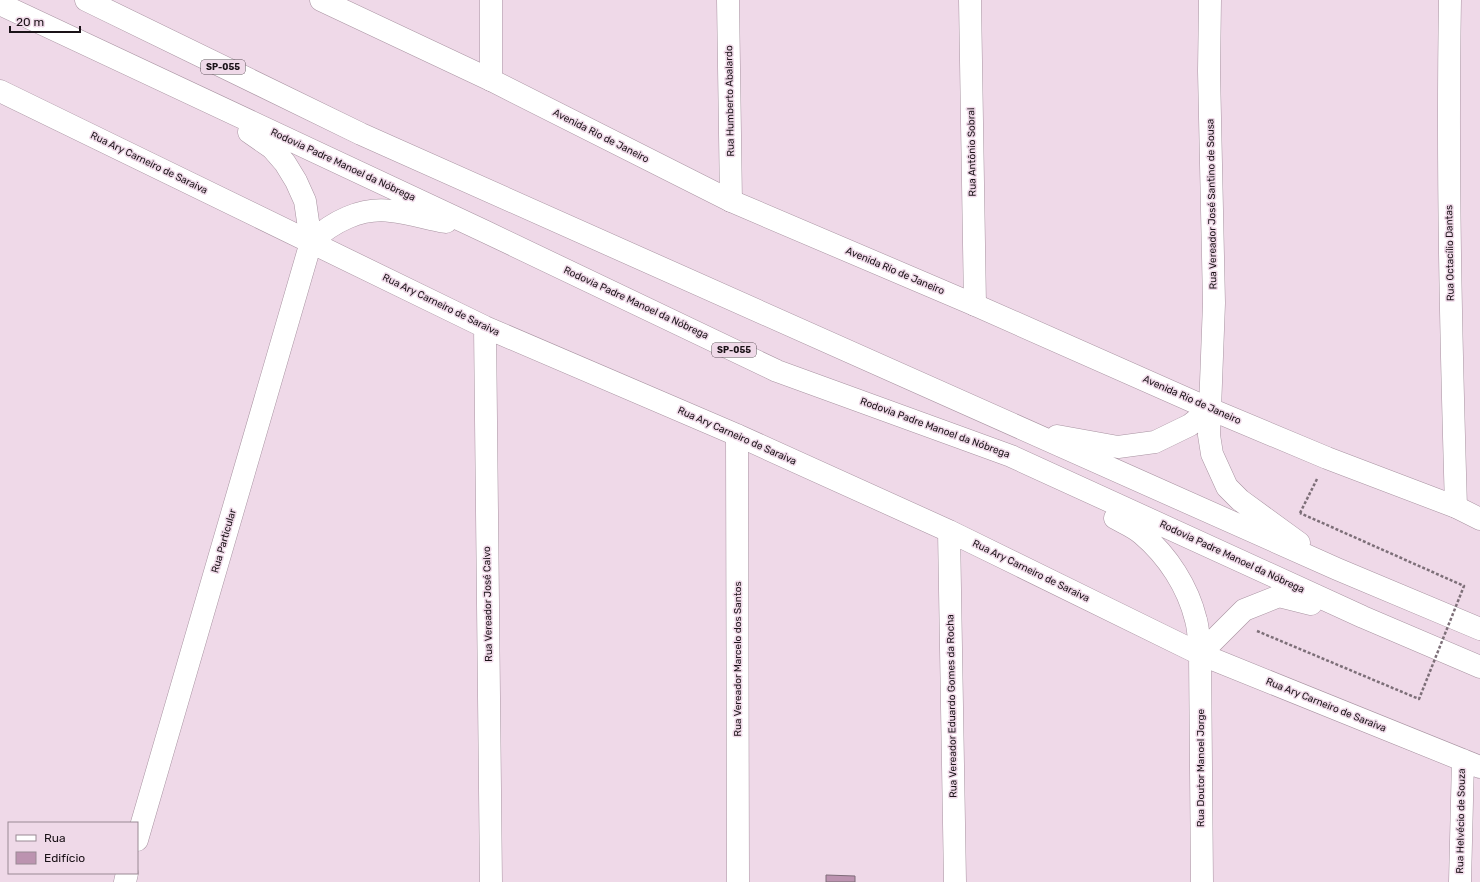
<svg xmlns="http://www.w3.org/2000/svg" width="1480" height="882" viewBox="0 0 1480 882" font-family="Rubik,sans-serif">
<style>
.building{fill:#bc93b0;stroke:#7f6c79}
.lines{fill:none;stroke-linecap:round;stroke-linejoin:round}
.street-casing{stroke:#a893a1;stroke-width:23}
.secondary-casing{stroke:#a893a1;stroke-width:23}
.highway-casing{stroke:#a893a1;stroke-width:23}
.path{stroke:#7d6f78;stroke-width:2.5;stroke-dasharray:3 2;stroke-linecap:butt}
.street{stroke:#fff;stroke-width:22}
.secondary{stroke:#fff;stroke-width:22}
.highway{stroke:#fff;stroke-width:22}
.path-bridge{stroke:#7d6f78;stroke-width:2.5;stroke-dasharray:3 2;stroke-linecap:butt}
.labels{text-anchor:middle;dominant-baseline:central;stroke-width:3;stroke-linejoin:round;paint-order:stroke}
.shield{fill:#efd9e8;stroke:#5a4e56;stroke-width:1}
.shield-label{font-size:9px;font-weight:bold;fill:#1a1217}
.street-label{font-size:10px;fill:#1a1217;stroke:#efd9e8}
</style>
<rect width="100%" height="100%" fill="#efd9e8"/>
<!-- building -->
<path class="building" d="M 826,875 L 855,876 L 855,882 L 826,882 Z"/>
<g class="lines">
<!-- street casing -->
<g class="street-casing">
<path id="street" d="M 491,0 L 491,80
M 728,0 L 731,201
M 970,0 L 975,305
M 1210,0 L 1209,71 L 1214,303 L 1210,409
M 1450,0 C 1447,169 1451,338 1456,507
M 0,91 L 485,327 L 737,435 L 949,531 L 1200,654 L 1480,767
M 485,327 L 491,882
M 737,435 L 738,882
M 949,531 L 955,882
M 1200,654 L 1202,882
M 137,840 L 311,242
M 125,882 L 127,873
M 1460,882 L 1463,760"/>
</g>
<!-- secondary casing -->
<g class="secondary-casing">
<path id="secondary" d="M 321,0 L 491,80 L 731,201 L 975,305 L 1210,409 L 1327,458 L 1456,507 L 1480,519"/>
</g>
<!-- highway casing -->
<g class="highway-casing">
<path id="highway" d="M 86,0 L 361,134 L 1337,569 L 1480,629
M 0,4 L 484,231 L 777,371 L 1011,456 L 1363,617 L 1480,667
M 249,132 L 272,148 L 285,163 L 296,181 L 305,201 L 311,242
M 311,242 C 332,222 361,207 391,211 C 410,213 428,219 446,222
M 1210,409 L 1209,435 L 1212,454 L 1227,487 L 1240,500 L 1299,543
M 1057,436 L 1118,447 L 1155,442 L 1190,425 L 1210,409
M 1115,518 C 1124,523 1134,527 1142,534 C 1168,556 1188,587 1196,620 C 1199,631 1199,643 1200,654
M 1200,654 L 1244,610 L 1279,596 L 1311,604"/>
</g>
<!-- path -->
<path class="path" d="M 1300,513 L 1317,479"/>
<!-- street -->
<use href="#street" class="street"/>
<!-- secondary -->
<use href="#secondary" class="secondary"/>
<!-- highway -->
<use href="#highway" class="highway"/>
<!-- path-bridge -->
<path class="path-bridge" d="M 1257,631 L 1419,699 L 1464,586 L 1300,513"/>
</g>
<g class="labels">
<!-- shield labels -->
<g class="shield">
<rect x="201" y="60" width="44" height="14" rx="3"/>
<rect x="712" y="343" width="44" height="14" rx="3"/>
</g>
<g class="shield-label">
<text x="223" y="67">SP-055</text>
<text x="734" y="350">SP-055</text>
</g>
<!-- street labels -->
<g class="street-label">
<text transform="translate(730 101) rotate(-91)">Rua Humberto Abalardo</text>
<text transform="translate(601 136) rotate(27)">Avenida Rio de Janeiro</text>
<text transform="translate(972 152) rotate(-91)">Rua Antônio Sobral</text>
<text transform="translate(149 163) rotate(26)">Rua Ary Carneiro de Saraiva</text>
<text transform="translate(343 165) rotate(25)">Rodovia Padre Manoel da Nóbrega</text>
<text transform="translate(1212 204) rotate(-91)">Rua Vereador José Santino de Sousa</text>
<text transform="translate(1450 253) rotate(-91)">Rua Octacílio Dantas</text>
<text transform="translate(895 271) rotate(23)">Avenida Rio de Janeiro</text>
<text transform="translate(636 303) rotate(25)">Rodovia Padre Manoel da Nóbrega</text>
<text transform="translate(441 305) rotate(26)">Rua Ary Carneiro de Saraiva</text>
<text transform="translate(1192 400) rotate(24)">Avenida Rio de Janeiro</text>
<text transform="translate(935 428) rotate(20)">Rodovia Padre Manoel da Nóbrega</text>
<text transform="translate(737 436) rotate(24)">Rua Ary Carneiro de Saraiva</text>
<text transform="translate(224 541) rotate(-74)">Rua Particular</text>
<text transform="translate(1232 557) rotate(25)">Rodovia Padre Manoel da Nóbrega</text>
<text transform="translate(1031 571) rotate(26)">Rua Ary Carneiro de Saraiva</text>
<text transform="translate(488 604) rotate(-91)">Rua Vereador José Calvo</text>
<text transform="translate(738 659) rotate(-90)">Rua Vereador Marcelo dos Santos</text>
<text transform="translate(1326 705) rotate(22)">Rua Ary Carneiro de Saraiva</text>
<text transform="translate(952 706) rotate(-91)">Rua Vereador Eduardo Gomes da Rocha</text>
<text transform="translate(1201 768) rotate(-90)">Rua Doutor Manoel Jorge</text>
<text transform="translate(1461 821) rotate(-89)">Rua Helvécio de Souza</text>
</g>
</g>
<!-- legend -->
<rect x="8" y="822" width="130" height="52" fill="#efd9e8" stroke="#9a8994"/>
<rect x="16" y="835" width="20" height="6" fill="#ffffff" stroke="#9a8994"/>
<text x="44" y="842" font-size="12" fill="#1a1217">Rua</text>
<rect x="16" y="852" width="20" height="12" fill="#bc93b0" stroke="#9a8994"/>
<text x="44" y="862" font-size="12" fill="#1a1217">Edifício</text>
<!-- scale -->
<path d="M10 26v6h70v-6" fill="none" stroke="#1a1217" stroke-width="2"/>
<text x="16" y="26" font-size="12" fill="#1a1217" stroke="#efd9e8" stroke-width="3" paint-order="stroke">20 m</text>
</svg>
